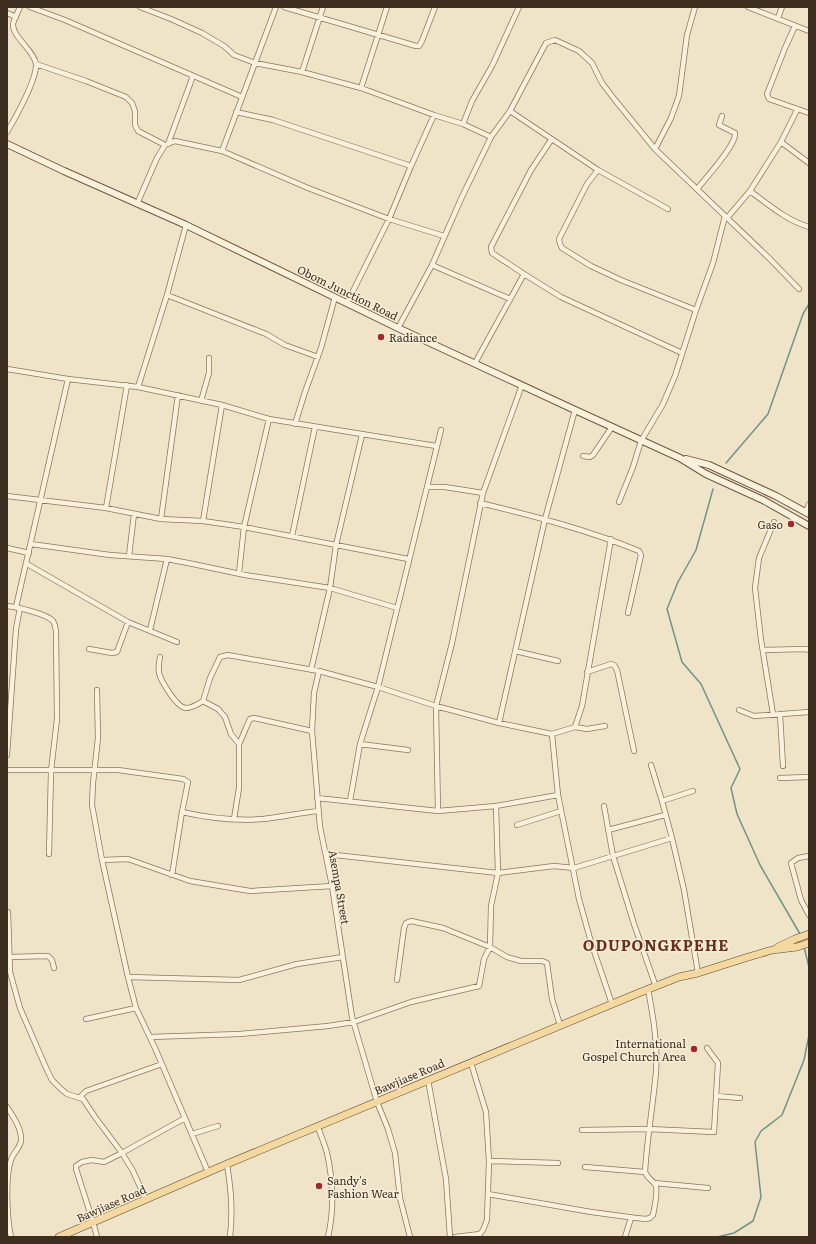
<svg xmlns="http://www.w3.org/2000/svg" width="816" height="1244" viewBox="0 0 816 1244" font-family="Literata,serif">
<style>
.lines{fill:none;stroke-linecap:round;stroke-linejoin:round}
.stream{stroke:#6f938a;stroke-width:1.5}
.street-casing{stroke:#8d765c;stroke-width:6}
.secondary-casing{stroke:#6f573f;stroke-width:8}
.primary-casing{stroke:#5b4430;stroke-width:8}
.street{stroke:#faf1dc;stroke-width:4.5}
.secondary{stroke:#faf1dc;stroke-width:6}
.primary{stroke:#f3d9a0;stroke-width:7}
.poi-dot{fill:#9e2a2b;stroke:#f7eed8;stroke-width:1.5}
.labels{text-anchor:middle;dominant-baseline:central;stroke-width:3;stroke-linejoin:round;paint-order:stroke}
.street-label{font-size:11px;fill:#3d2e20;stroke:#f7eed8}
.poi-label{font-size:11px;fill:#3d2e20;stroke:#f7eed8;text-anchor:start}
.district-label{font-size:15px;font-weight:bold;letter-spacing:1px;fill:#6b2e1e;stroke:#f7eed8}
</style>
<rect width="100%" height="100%" fill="#f0e4c8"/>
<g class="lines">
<!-- stream -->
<path class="stream" d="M 726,463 L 768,414 L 803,314 L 809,304
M 713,489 L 696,550 L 678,582 L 667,609 L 682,662 L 701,684 L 740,769 L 731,788 L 737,814 L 760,865 L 800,934
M 804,947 L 809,967
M 717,1237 L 734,1233 L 753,1221 L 761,1197 L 755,1142 L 761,1131 L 782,1115 L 804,1060 L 809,1035"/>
<!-- street casing -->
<g class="street-casing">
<path id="street" d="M 30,7 L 65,20 L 242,97
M 140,7 L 171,19 L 202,33 L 224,46 L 234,55 L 255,63 L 302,72 L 361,88 L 434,115 L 463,124 L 491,137
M 284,7 L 416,46 L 419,46 L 422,41 L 435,7
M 748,7 L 809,31
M 7,13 L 16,17
M 778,18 L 782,7
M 795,26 L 785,48 L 767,94 L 769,99 L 809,113
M 36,64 L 86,81 L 126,97 L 132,103 L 135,111 L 135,125 L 138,131 L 165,145
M 302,72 L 323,7
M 361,88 L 387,7
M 510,111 L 598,170 L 668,209
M 236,112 L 273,120 L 411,166
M 463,124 L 472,101 L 492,66 L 519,7
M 7,132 C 15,119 37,79 36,64 C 34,50 12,37 13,24 C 14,19 18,12 20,7
M 551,140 L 531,170 L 491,247 L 492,253 L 524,274 L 561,297 L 682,353
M 781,142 L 809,163
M 168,144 L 193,76
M 655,149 L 671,118 L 679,96 L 687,35 L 695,7
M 222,151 L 276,7
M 598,170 L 587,184 L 559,239 L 560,244 L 562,248 L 591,266 L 621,280 L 696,310
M 697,189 C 705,179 737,144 735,133 L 719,125 L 722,116
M 750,191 C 769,205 786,220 809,227
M 137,204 L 157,158 L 165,145 L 175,141 L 222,151 L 308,188 L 389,219 L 444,236
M 727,218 L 750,191 L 781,142 L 797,110
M 432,265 L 510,299
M 167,295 L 266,334 L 285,345 L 318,357
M 347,303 L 389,219 L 411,166 L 434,115
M 398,328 L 432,265 L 461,199 L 491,137 L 510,111 L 546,43 L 555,40 L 579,51 L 592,63 L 602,83 L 615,100 L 655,149 L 770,259 L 799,289
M 475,363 L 524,274
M 7,369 L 68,379 L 138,387 L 222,405 L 269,419 L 436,446
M 138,387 L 167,295 L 186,225
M 201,401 L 209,373 L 209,358
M 295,424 L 305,392 L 321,348 L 335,297
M 583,456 L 590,457 L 593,455 L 612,427
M 427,487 L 441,430
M 7,496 L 106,508 L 161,519 L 203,521 L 244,527 L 408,559
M 619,502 L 633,467 L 641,441 L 663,404 L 675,376 L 696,310 L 713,263 L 725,216
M 480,503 C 534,516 588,530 639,551 L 641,555 L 628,613
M 106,508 L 127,385
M 806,512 L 809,504
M 161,519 L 178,395
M 203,521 L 222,405
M 292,536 L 315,427
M 31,544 L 110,555 L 167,559 L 188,563 L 245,575 L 330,588 L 397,608
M 7,548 L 29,553
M 129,556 L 134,514
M 27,564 L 128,622 L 177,642
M 239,573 L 244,527 L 269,419
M 7,606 C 17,607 47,614 53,621 C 55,624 55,627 56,631 L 57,719 L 51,771 L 49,854
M 16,607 L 68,379
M 150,630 L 167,559
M 89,649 L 112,653 L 117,652 L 128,622
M 763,650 L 806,649 L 809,650
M 515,651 L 558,661
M 160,657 C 159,662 158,667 159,673 C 161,681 177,708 186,708 C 192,708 198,704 203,701 L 210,678 L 220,657 L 228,655 L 319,671 L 378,687 L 436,706 L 499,723 L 552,734 L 575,727 L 582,706 L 611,539
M 311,670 L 330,588 L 336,545 L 362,435
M 319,671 L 314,693 L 312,731 L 320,827 L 332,886 L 352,1017 L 377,1102 L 388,1129 L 395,1153 L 400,1198 L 410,1237
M 587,672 L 611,664 L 614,665 L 617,670 L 634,751
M 97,690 L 98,738 L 93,783 L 92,805 L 102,860 L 128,977 L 136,1008 L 155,1048 L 208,1172
M 203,701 L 218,709 L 225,717 L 231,734 L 239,744 L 239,788 L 234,819
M 739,710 L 754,716 L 809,712
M 773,714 L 761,640 L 755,588 L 759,558 L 774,522
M 780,714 L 783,766
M 499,723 L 545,519 L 575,410
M 575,727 L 587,729 L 605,726
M 552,734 L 558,795 L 579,899 L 591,942 L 612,1004
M 239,744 C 243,736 246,727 250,719 L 254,718 L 312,731
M 360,744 L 408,750
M 7,755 L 16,629 L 20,608
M 651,765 L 662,801
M 7,770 L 118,770 L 183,779 L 188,782 L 182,812 C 208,818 236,821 263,819 C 281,817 300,813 318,811
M 780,778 L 809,777
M 693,791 L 662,801 L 672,838 L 684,890 L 698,973
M 317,798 L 438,811 L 496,806 L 558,795
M 350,801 L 360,744 L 378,687 L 427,487 L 445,487 L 483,493
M 604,806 L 613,856 L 634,924 L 656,987
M 438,811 L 436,706 L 452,643 L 483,493 L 522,385
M 517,825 L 561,811
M 608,830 L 665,815
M 326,854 L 498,873 L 554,866 L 574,868 L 672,838
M 809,856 L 798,858 L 791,863 L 801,900 L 809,915
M 102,860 L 128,859 L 190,881 L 250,891 L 332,886
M 172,875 L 182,812
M 8,912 L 10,972 L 20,1008 L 47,1070 L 52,1080 L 61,1089 L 67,1094 L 83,1099 L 95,1117 L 122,1153 L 133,1171 L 146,1200
M 9,957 L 48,956 L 52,960 L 54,968
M 128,977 L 239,980 L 297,964 L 343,957
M 397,980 L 404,928 L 406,923 L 411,921 L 443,928 L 490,947 L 507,957 L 521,961 L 542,961 L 547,963 L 552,999 L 560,1025
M 86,1019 L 136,1008
M 150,1037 L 240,1034 L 328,1026 L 354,1022 L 411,1002 L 479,986 L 484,959 L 490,947 L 491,906 L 498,873 L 496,806
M 428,1080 L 446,1179 L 450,1237
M 716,1096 L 740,1098
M 80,1097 L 86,1091 L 162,1064
M 7,1107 C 13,1116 22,1129 21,1141 C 20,1148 13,1153 11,1160 C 5,1177 7,1219 11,1237
M 318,1127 C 321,1136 325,1145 327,1153 C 333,1180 334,1211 328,1237
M 582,1130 L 648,1129 L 714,1132 L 718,1063 L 707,1048
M 192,1134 L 218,1126
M 489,1161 L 558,1163
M 227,1164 C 231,1190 233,1211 230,1237
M 585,1167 L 645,1172
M 654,1183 L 708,1188
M 488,1194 L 591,1212 L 636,1218 L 646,1219 L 650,1218 L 653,1215 C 654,1209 659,1189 655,1184 C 651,1179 648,1179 645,1172 C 647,1139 653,1105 656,1072 C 658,1044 653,1016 648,989
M 97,1237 L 93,1222 L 76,1169 L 76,1166 L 82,1162 L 92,1160 L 104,1162 L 122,1153 L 185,1118
M 455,1237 L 480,1234 L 483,1230 L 487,1220 L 489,1161 L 486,1112 L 471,1063
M 625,1237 L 631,1218"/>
</g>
<!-- secondary casing -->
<g class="secondary-casing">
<path id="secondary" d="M 7,144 L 64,171 L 186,225 L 398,328 L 575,410 L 680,458 L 706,474 L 763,500 L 809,526
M 686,459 L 709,465 L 776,496 L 809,514"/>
</g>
<!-- primary casing -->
<g class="primary-casing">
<path id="primary" d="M 778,947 L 795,939 L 809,934
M 59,1237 L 227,1164 L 641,992 L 679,977 L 698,973 L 745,958 L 772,950 L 797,947 L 809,943"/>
</g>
<!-- street -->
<use href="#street" class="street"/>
<!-- secondary -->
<use href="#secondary" class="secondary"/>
<!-- primary -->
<use href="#primary" class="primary"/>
</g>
<!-- markers -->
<g class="poi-dot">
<circle cx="381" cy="337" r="4"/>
<circle cx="791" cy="524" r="4"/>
<circle cx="694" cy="1049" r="4"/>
<circle cx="319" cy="1186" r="4"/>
</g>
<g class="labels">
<!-- street labels -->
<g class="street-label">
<text transform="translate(348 292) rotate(26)">Obom Junction Road</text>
<text transform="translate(340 887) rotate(80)">Asempa Street</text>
<text transform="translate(409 1076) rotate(-23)">Bawjiase Road</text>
<text transform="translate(111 1203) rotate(-24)">Bawjiase Road</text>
</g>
<!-- poi labels -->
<g class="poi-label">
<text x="389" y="337">Radiance</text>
<text x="783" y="524" text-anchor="end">Gaso</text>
<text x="686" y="1043" text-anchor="end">International<tspan x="686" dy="13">Gospel Church Area</tspan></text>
<text x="327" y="1180">Sandy's<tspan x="327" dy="13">Fashion Wear</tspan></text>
</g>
<!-- district labels -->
<g class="district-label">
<text x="656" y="944">ODUPONGKPEHE</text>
</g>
</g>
<!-- border -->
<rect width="816" height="1244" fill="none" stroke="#3d2e20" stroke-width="16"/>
</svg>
